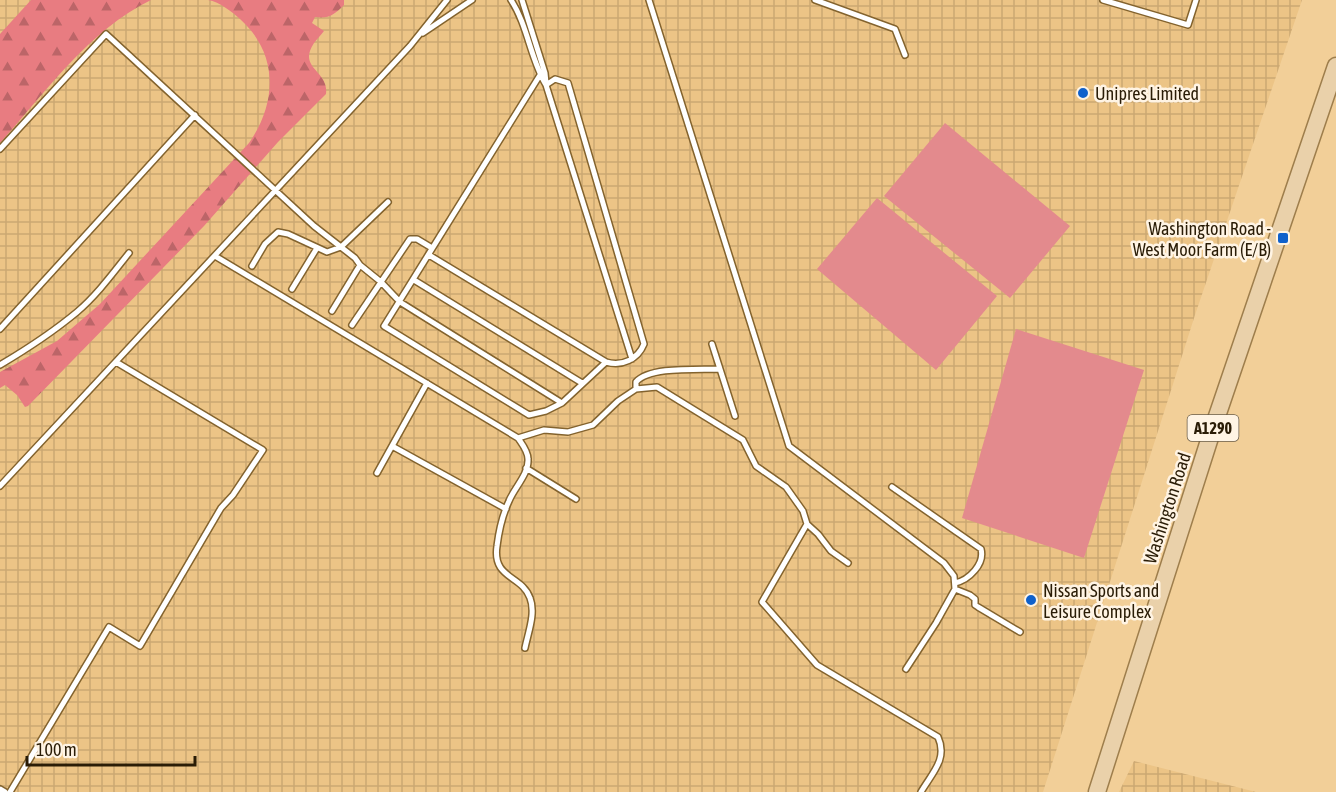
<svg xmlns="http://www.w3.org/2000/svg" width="1336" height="792" viewBox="0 0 1336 792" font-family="'Asap Condensed',sans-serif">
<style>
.industrial{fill:url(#industrial-grid)}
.grass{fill:#e38a8d}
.forest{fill:url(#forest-firs)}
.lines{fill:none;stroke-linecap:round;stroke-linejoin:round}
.lane-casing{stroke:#83632e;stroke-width:8}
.primary-casing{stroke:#9e7e4c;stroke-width:19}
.lane{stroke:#fff;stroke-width:5}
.primary{stroke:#ead1aa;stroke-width:16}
.poi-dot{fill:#1061cb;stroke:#fff4e4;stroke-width:2}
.labels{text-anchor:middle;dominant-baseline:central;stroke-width:5;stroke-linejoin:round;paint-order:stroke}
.shield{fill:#fff4e4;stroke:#6a5d49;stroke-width:1.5}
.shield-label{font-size:16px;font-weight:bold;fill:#2a1c06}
.poi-label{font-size:18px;fill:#2a1c06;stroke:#fff4e4;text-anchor:start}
.street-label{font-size:18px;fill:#2a1c06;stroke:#fff4e4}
</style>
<defs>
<pattern id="industrial-grid" width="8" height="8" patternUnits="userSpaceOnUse" patternTransform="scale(1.5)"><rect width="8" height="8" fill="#ecc486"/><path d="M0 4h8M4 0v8" fill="none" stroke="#cba872"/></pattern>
<pattern id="forest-firs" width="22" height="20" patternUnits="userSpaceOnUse" patternTransform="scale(1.5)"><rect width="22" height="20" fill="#e87c81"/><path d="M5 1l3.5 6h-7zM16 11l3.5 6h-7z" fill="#bc6568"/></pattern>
</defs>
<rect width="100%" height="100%" fill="#f2cf98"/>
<!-- industrial -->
<path class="industrial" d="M 0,0 L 1302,0 L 1195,315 L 1043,792 L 0,792 Z
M 1134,761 L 1256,792 L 1119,792 Z"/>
<!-- grass -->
<path class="grass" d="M 945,123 L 1070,226 L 1010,298 L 884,196 Z
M 877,198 L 997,296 L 936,370 L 817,269 Z
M 1016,329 L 1144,370 L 1084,558 L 962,518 Z"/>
<!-- forest -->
<path class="forest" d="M 31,0 L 151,0 C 89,30 45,93 0,143 L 0,34 Z
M 208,0 L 344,0 L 344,5 C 334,15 329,19 315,17 L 312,23 L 324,31 C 321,35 317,39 314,43 C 297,69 329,70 326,94 L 278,142 L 204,226 L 28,406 L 25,407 L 17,395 L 5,385 L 0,388 L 0,372 L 57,341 L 100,304 L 249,143 C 277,103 279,54 240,19 C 232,12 220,2 208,0 Z"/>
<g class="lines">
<!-- lane casing -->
<g class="lane-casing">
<path id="lane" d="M 511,0 C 528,26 530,58 546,85 L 632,359
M 522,0 L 545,73 L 546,83
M 649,0 L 789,446 L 944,563 L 954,576 L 955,589 L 936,623 L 906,669
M 815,0 L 895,29 L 905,55
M 1103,0 L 1188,25 L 1196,0
M 423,33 L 472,0
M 540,75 L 384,326 L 529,415 L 546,411 L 562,403 L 606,362
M 0,149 L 106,34 L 314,226 L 355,258 L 360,265 L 381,282 L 400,302 L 562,403
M 429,255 L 606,362 C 622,367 638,359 644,344 L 568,83 L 555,79 L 546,85
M 215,256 L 518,438 L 544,430 L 568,432 L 593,425 L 618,401 L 636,389 L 657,387 L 743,440 L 756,466 L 786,487 L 803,511 L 807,524 L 762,602 L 817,665 L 938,737 C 948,759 932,773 921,792
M 252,266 L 265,244 L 278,232 L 288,234 L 327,252 L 341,247 L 388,202
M 414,280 L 582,383
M 292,289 L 317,248
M 332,311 L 360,265
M 352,325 L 410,239 L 417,239 L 432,248
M 0,329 L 195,115
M 712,344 L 735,416
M 0,365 C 27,349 53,332 77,312 C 97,295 113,273 129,253
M 636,389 L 636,382 C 650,366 698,370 720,369
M 518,438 C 522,444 528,451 528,459 C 529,474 514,488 509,501 C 502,516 499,530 497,546 C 492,579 522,575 530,598 C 536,613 528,633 525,648
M 392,446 L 506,509
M 526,468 L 576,499
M 377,473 L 427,383
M 0,486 L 410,46 L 447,0
M 892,487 L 981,549 C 985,564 969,580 955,583
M 807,524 L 818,534 L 831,551 L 848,563
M 955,589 L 970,595 L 975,599 L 975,605 L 978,607 L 1020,632
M 0,789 L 5,792
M 10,792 L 109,627 L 140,646 L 221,508 L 233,495 L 263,450 L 116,362"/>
</g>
<!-- primary casing -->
<g class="primary-casing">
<path id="primary" d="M 1097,792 L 1213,428 L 1336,66"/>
</g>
<!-- lane -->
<use href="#lane" class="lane"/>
<!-- primary -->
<use href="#primary" class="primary"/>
</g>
<!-- markers -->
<g class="poi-dot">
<circle cx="1083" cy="93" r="6"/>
<rect x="1277" y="232" width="12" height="12" rx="3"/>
<circle cx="1031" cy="600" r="6"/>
</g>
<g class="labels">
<!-- shield labels -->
<rect class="shield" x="1187.5" y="415" width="51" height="26" rx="4.5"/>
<g class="shield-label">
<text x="1213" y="428">A1290</text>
</g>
<!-- poi labels -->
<g class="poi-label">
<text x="1095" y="93">Unipres Limited</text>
<text x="1271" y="228" text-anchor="end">Washington Road -<tspan x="1271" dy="21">West Moor Farm (E/B)</tspan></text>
<text x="1043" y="590">Nissan Sports and<tspan x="1043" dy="21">Leisure Complex</tspan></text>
</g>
<!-- street labels -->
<g class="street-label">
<text transform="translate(1167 508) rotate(-72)">Washington Road</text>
</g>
</g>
<!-- scale -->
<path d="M27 756v9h168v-9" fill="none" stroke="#2a1c06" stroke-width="3"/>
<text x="36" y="756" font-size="18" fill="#2a1c06" stroke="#fff4e4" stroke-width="4.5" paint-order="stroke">100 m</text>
</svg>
